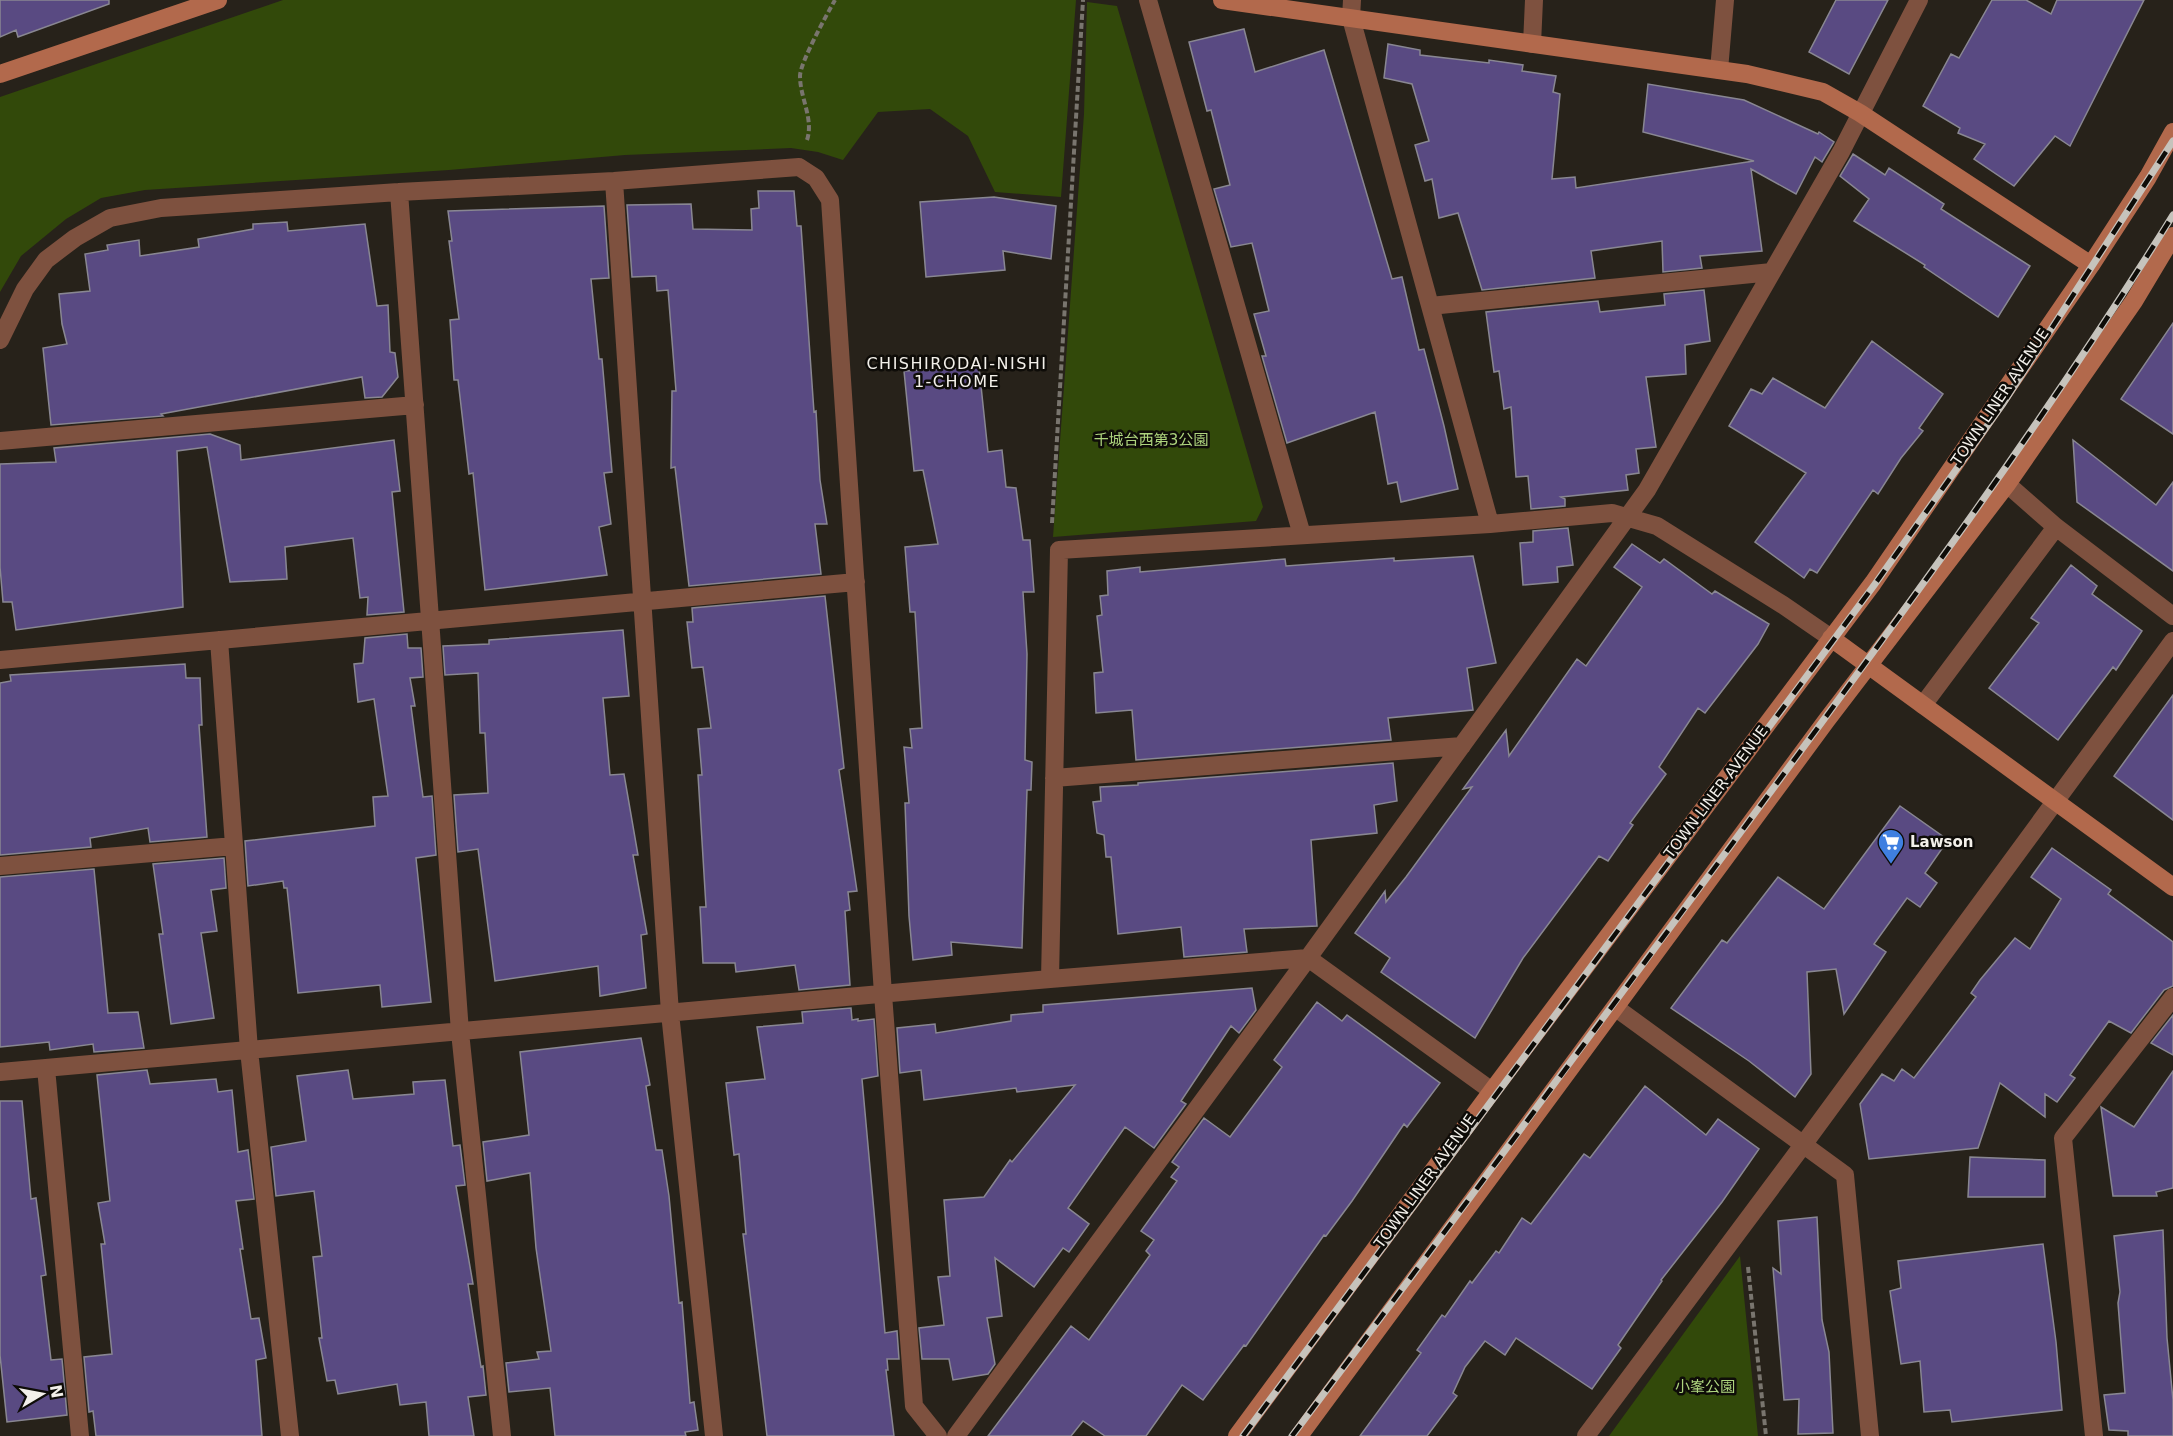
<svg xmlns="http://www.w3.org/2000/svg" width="2173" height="1436" viewBox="0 0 2173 1436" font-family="'DejaVu Sans','Noto Sans JP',sans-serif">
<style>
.green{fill:#32490a}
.building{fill:#594a82;stroke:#898792;stroke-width:1.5}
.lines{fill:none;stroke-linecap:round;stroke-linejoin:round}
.path{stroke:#79756e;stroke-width:4;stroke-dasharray:6 3;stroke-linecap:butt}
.street{stroke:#7e513f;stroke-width:18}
.secondary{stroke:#b2694c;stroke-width:18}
.rail-casing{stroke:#c6c3bc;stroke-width:7}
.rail{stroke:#0e0c08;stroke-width:4.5;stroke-dasharray:14;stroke-linecap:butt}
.labels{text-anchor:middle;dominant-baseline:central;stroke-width:5;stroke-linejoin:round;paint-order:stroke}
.street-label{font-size:15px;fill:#f3f0ea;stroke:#0e0c08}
.park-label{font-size:15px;fill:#aed57e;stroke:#0e0c08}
.poi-label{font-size:15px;font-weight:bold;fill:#f3f0ea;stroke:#0e0c08;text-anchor:start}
.neighbourhood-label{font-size:16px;letter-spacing:1.5px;fill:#f3f0ea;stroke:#0e0c08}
</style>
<rect width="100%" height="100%" fill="#27221a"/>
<!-- green -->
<path class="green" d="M 283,0 L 1076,0 L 1061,197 L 995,192 L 968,136 L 930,109 L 878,112 L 843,160 L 818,152 L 791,148 L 625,155 L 449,170 L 145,190 L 101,198 L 66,219 L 21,256 L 0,292 L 0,97 Z
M 1087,2 L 1117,6 L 1263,507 L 1256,521 L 1053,537 L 1084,114 Z
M 1740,1256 L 1758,1436 L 1609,1436 Z"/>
<!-- building -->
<path class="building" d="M 0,0 L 109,0 L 109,4 L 18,37 L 16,30 L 0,37 Z
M 1836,0 L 1888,0 L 1849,74 L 1809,52 Z
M 1992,0 L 2026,0 L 2051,14 L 2057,0 L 2144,0 L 2070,146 L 2055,136 L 2014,186 L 1974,159 L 1985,144 L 1958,133 L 1960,128 L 1923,106 L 1951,54 L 1959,58 Z
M 1244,29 L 1255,72 L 1324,50 L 1392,279 L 1402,277 L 1419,350 L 1424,349 L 1444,426 L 1458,489 L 1401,502 L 1397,482 L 1388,484 L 1375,412 L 1287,443 L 1262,356 L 1266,356 L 1254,314 L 1269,311 L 1252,243 L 1231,247 L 1214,189 L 1230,185 L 1211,110 L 1207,111 L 1189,42 Z
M 1388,44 L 1420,50 L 1420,55 L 1489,63 L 1489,60 L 1523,65 L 1522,71 L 1556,76 L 1553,92 L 1560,94 L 1552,179 L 1575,177 L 1576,188 L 1754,161 L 1643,132 L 1648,84 L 1744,100 L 1818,134 L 1819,132 L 1834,142 L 1822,162 L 1815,157 L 1796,194 L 1751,169 L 1762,251 L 1700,256 L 1702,268 L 1663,272 L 1662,241 L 1591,251 L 1595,278 L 1482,290 L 1458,213 L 1439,218 L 1432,179 L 1425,181 L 1415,145 L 1429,141 L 1412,84 L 1384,78 Z
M 1853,154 L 1885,175 L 1889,168 L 1944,204 L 1941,209 L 2030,266 L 1998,317 L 1924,267 L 1925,265 L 1854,221 L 1869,199 L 1840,176 Z
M 758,191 L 794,191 L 797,226 L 801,226 L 814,412 L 816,411 L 820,480 L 827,524 L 815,524 L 821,574 L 689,586 L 675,467 L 671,468 L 672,391 L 676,391 L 668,290 L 657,291 L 656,276 L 632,277 L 627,205 L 691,204 L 693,229 L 752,230 L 751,209 L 759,208 Z
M 994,197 L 1056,206 L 1051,259 L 1003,251 L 1005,270 L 926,277 L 920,202 Z
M 604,206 L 609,278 L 591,279 L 599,359 L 602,359 L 612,472 L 604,473 L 611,524 L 599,527 L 607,575 L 485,590 L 473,473 L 469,474 L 458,380 L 454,380 L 450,320 L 459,319 L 449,241 L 452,241 L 448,211 Z
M 287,222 L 288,231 L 365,224 L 377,306 L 388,305 L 390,352 L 395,353 L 398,377 L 382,397 L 365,398 L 362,377 L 161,414 L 163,416 L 51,425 L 43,348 L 67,344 L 62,324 L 59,294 L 90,291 L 85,254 L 108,250 L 107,245 L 139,240 L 140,256 L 199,247 L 198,239 L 253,229 L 253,224 Z
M 1704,290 L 1710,341 L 1685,345 L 1686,374 L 1646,377 L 1656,447 L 1636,449 L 1639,473 L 1626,475 L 1628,490 L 1561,497 L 1565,499 L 1565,506 L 1531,509 L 1528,476 L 1516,477 L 1511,407 L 1504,409 L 1499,371 L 1494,372 L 1486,312 L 1598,301 L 1600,312 L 1665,305 L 1664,294 Z
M 2173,323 L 2173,434 L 2121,399 Z
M 1872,341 L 1943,394 L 1919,428 L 1923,431 L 1901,458 L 1878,494 L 1873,490 L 1817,573 L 1810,569 L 1804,578 L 1755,542 L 1806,473 L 1729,426 L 1751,389 L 1762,394 L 1773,378 L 1825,408 Z
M 979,367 L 988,452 L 1002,450 L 1006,487 L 1016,488 L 1023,540 L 1030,540 L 1034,592 L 1023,592 L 1027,654 L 1025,760 L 1032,762 L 1031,790 L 1027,790 L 1022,948 L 951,942 L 952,955 L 913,960 L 909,916 L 905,803 L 909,803 L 904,747 L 912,748 L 910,729 L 922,728 L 915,612 L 910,612 L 905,547 L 938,544 L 923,470 L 914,471 L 904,371 Z
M 210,434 L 240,445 L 241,460 L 394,440 L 400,491 L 392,492 L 404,612 L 367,615 L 368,597 L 360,598 L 353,538 L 285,547 L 287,579 L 230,582 L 207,447 L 177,451 L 183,607 L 16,630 L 12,602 L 3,602 L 0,567 L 0,464 L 56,462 L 54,448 Z
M 2073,440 L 2156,505 L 2173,482 L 2173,571 L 2077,502 Z
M 1568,528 L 1573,565 L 1557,567 L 1558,582 L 1523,585 L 1520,543 L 1533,542 L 1533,531 Z
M 1632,544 L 1660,563 L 1664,559 L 1712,594 L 1715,591 L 1769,624 L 1758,644 L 1705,713 L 1698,708 L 1659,767 L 1666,774 L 1630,823 L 1633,825 L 1608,861 L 1599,856 L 1523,958 L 1475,1038 L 1381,972 L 1390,958 L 1355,933 L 1385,891 L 1386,902 L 1406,877 L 1472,787 L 1463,789 L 1506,730 L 1509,756 L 1577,659 L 1586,666 L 1642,587 L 1614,567 Z
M 1473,556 L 1496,663 L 1467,668 L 1473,710 L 1388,718 L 1391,740 L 1136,760 L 1132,710 L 1096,713 L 1094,673 L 1103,672 L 1097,616 L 1102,615 L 1100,596 L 1108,595 L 1107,571 L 1140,567 L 1140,572 L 1285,559 L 1286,566 L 1394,558 L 1394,561 Z
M 2071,565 L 2097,586 L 2092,594 L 2142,631 L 2116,670 L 2113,667 L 2058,740 L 1989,688 L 2039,623 L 2031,618 Z
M 825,596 L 844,768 L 839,770 L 857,891 L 848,892 L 850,910 L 845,911 L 850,985 L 799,990 L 795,965 L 736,972 L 735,963 L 703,963 L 700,907 L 706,907 L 698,775 L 702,775 L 698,729 L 711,728 L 703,667 L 692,668 L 687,622 L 693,622 L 692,608 Z
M 623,630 L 629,696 L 603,698 L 610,775 L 624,774 L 638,855 L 633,855 L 647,934 L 641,935 L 646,988 L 600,996 L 598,966 L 495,981 L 478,849 L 458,852 L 454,795 L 488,793 L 485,733 L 480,733 L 478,673 L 445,675 L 443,646 L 489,644 L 489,640 Z
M 407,634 L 408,648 L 421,648 L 423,677 L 410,678 L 415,706 L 411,706 L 423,797 L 432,796 L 436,855 L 416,858 L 431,1002 L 382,1007 L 380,985 L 298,993 L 287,888 L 284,888 L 283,881 L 248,886 L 245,841 L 375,826 L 373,797 L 388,796 L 374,699 L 358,702 L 354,664 L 363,663 L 365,638 Z
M 185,664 L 186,678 L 200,678 L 202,725 L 199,725 L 207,837 L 150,842 L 148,828 L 90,838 L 91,847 L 0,855 L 0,683 L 11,681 L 10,675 Z
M 2173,695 L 2173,820 L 2114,776 Z
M 1393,763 L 1397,801 L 1374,805 L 1377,833 L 1311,840 L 1317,926 L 1244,929 L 1247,952 L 1184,957 L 1181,927 L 1118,934 L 1111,857 L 1106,857 L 1104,835 L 1097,833 L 1093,802 L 1101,801 L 1100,787 L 1138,785 L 1138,783 Z
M 1900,806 L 1948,840 L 1925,873 L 1937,883 L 1920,907 L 1907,898 L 1874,944 L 1886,952 L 1844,1014 L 1836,969 L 1807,972 L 1811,1074 L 1795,1097 L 1749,1061 L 1671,1008 L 1722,940 L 1727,943 L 1778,877 L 1824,909 Z
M 2052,848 L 2111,890 L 2108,894 L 2173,942 L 2173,986 L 2164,990 L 2131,1033 L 2109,1021 L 2070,1075 L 2075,1078 L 2057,1102 L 2045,1094 L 2045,1117 L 2000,1083 L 1978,1148 L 1869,1159 L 1860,1104 L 1882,1074 L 1894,1081 L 1902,1069 L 1914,1078 L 1976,997 L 1971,993 L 1980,980 L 2015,938 L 2030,949 L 2061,899 L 2031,877 Z
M 224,858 L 226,888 L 211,890 L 217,931 L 201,933 L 214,1018 L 171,1024 L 159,934 L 163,934 L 153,864 Z
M 94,869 L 108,1013 L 138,1012 L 144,1048 L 94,1052 L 93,1044 L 50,1050 L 49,1042 L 0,1047 L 0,877 Z
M 1252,988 L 1256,1010 L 1239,1033 L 1231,1026 L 1181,1101 L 1186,1104 L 1154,1148 L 1125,1127 L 1068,1208 L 1089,1224 L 1069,1252 L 1063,1248 L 1034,1287 L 995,1258 L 1002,1316 L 987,1318 L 995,1364 L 988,1374 L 953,1380 L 949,1359 L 922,1359 L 919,1328 L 944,1325 L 938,1277 L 950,1276 L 944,1200 L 984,1197 L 1010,1160 L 1012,1162 L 1075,1085 L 1017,1092 L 1016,1088 L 924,1100 L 921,1070 L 900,1073 L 897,1028 L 935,1024 L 936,1033 L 1011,1021 L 1011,1015 L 1043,1012 L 1043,1005 Z
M 1317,1002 L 1342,1021 L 1347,1015 L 1440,1083 L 1407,1127 L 1404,1124 L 1352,1201 L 1326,1236 L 1324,1235 L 1246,1346 L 1244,1345 L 1203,1400 L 1182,1385 L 1146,1436 L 1105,1436 L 1083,1421 L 1071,1436 L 988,1436 L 1071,1326 L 1089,1340 L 1150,1255 L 1146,1251 L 1154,1240 L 1141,1231 L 1177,1181 L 1171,1177 L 1179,1167 L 1172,1162 L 1204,1118 L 1230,1137 L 1282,1067 L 1274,1060 Z
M 851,1008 L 852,1020 L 858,1019 L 858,1021 L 874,1019 L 878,1076 L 862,1079 L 885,1333 L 897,1331 L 899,1359 L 887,1359 L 888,1370 L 886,1370 L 894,1436 L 767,1436 L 743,1234 L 746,1234 L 739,1154 L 734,1155 L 726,1083 L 765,1079 L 757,1027 L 803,1023 L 802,1012 Z
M 2173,1015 L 2173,1055 L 2151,1043 Z
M 641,1038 L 650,1085 L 646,1086 L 656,1150 L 662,1150 L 669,1196 L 679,1303 L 682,1302 L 690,1403 L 694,1402 L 698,1430 L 685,1432 L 686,1436 L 555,1436 L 550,1388 L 509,1392 L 506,1363 L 539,1359 L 537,1352 L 551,1351 L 536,1248 L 530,1173 L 487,1181 L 483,1142 L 529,1135 L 520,1052 Z
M 147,1070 L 150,1084 L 216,1079 L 218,1092 L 232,1090 L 238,1152 L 248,1150 L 254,1199 L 236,1201 L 243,1249 L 240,1249 L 251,1319 L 259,1318 L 266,1358 L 256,1360 L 262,1436 L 96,1436 L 93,1411 L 89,1412 L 84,1357 L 112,1354 L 101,1244 L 105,1244 L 98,1203 L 110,1201 L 97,1075 Z
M 348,1070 L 353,1099 L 414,1094 L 413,1082 L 445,1080 L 453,1146 L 460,1145 L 465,1185 L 456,1186 L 473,1284 L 468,1284 L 481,1367 L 483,1366 L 486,1395 L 468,1397 L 474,1436 L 429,1436 L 426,1402 L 400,1405 L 397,1384 L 338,1394 L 335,1380 L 327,1381 L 319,1338 L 322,1338 L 313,1257 L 322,1256 L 314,1191 L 276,1196 L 271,1147 L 306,1141 L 297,1076 Z
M 2173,1071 L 2173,1188 L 2156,1192 L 2157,1196 L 2113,1196 L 2101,1107 L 2134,1127 Z
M 1645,1086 L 1706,1135 L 1718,1119 L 1759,1149 L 1722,1202 L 1661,1280 L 1662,1281 L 1618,1345 L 1621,1348 L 1592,1389 L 1516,1338 L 1505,1355 L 1485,1341 L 1465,1367 L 1453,1393 L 1457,1396 L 1427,1436 L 1360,1436 L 1421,1353 L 1417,1350 L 1442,1315 L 1445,1317 L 1470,1281 L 1472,1283 L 1496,1251 L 1499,1253 L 1522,1218 L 1531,1224 L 1584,1154 L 1590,1158 Z
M 0,1101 L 22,1101 L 31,1199 L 36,1198 L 46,1275 L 41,1276 L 51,1360 L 62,1359 L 67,1415 L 7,1422 L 0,1355 Z
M 1970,1157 L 2045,1160 L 2045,1197 L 1968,1197 Z
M 1817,1217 L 1822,1320 L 1829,1352 L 1833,1433 L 1798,1434 L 1799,1399 L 1784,1400 L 1773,1268 L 1781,1274 L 1778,1221 Z
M 2163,1230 L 2167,1338 L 2173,1400 L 2173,1436 L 2128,1436 L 2128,1431 L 2109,1430 L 2104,1395 L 2125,1393 L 2118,1303 L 2120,1292 L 2114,1236 Z
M 2043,1244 L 2056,1342 L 2062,1410 L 1952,1422 L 1950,1410 L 1924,1412 L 1920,1361 L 1901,1364 L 1890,1291 L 1901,1288 L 1898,1261 Z"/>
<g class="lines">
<!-- path -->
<path class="path" d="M 807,140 C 814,119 800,98 800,76 C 800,63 827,14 835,0
M 1052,523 L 1083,0
M 1748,1267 L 1766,1436"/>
<!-- street -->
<path class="street" d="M 1148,0 L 1302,535
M 1352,0 L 1351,18 L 1490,524
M 1532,44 L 1534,0
M 1719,70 L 1725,0
M 614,181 L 670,1013 L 714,1436
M 399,192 L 460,1032 L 502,1436
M 1430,306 L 1772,272
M 0,340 L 25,289 L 46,260 L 75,238 L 110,218 L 161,208 L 399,192 L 614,181 L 799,167 L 816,178 L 830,200 L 883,994 L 914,1406 L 938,1436
M 0,441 L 415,405
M 2007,484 L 2056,527 L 2173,616
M 219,640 L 249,1050 L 290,1436
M 0,660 L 856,582
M 1923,705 L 2056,527
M 1054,778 L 1462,746
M 0,866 L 234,846
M 1050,979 L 1059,550 L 1490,524 L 1612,513 L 1657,526 L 1783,605 L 1831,638
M 1616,1008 L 1845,1175 L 1870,1436
M 46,1068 L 80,1436
M 0,1072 L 1050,979 L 1308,958 L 1492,1091
M 956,1436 L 1308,958 L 1647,490 L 1841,152 L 1919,0
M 1586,1436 L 1803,1145 L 2173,641
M 2094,1436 L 2063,1138 L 2173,997"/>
<!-- secondary -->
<path class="secondary" d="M 1222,0 L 1747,74 L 1823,92 L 1860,113 L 2091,265
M 0,74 L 218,0
M 1831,638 L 2173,887
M 1237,1436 L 1492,1091 L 1873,583 L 2091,265 L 2148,177 L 2173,132
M 1299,1436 L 1826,721 L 2007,484 L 2134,301 L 2173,236"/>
<!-- rail casing -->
<g class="rail-casing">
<path id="rail" d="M 1243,1436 L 1875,584 L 2002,405 L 2173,141
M 1292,1436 C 1451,1224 1609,1011 1766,798 C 1907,607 2048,416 2173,215"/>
</g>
<!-- rail -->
<use href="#rail" class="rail"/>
</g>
<!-- icons -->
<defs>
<g id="supermarket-pin" transform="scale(1.35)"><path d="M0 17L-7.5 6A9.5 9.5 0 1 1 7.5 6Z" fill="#3f7fe0" stroke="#0e0c08"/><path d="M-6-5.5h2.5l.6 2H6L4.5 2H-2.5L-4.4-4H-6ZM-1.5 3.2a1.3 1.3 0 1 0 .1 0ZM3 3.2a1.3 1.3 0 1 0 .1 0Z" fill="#fff"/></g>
</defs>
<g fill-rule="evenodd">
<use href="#supermarket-pin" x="1891" y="842"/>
</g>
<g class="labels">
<!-- street labels -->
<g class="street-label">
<text transform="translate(2000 397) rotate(-56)">TOWN LINER AVENUE</text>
<text transform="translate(1716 792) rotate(-53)">TOWN LINER AVENUE</text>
<text transform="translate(1425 1181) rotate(-54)">TOWN LINER AVENUE</text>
</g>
<!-- park labels -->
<g class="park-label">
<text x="1151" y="440">千城台西第3公園</text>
<text x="1705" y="1387">小峯公園</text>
</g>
<!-- poi labels -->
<g class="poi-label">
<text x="1910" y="842">Lawson</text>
</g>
<!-- neighbourhood labels -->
<g class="neighbourhood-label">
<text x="957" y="363">CHISHIRODAI-NISHI<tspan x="957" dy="18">1-CHOME</tspan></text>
</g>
</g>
<!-- north arrow -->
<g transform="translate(42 1394) rotate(80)" stroke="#0e0c08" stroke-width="4.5" paint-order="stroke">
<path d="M0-4.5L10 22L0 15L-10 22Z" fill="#f3f0ea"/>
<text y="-9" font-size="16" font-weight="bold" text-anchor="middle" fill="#f3f0ea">N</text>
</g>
</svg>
